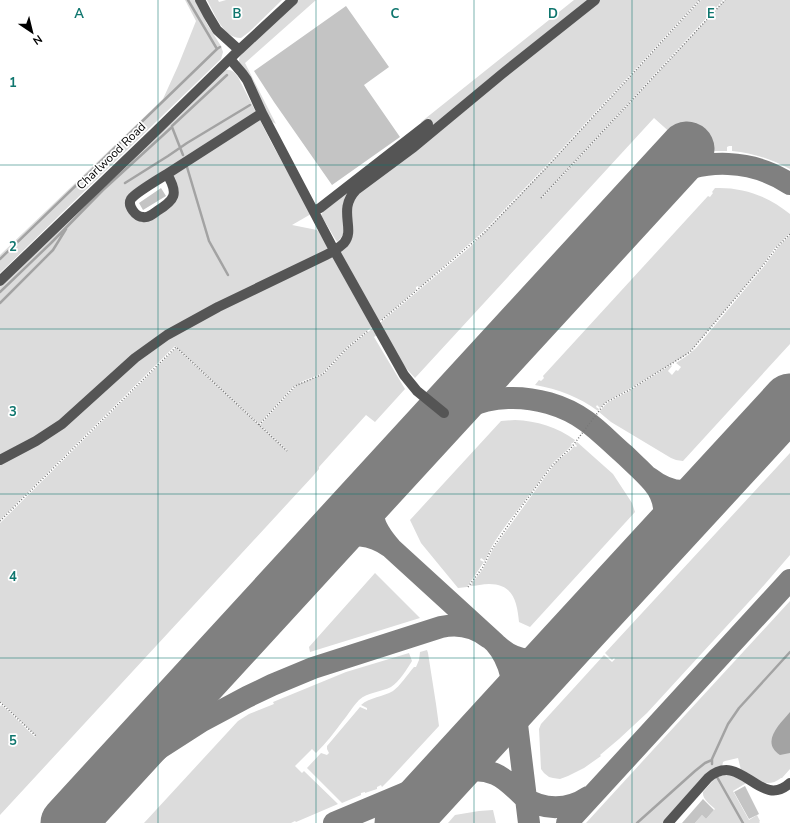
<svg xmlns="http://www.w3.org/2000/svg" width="790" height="823" viewBox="0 0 790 823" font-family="'Nunito Sans',sans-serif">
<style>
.green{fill:#dcdcdc;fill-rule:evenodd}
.water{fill:#a3a3a3}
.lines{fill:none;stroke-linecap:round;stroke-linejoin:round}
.stream{stroke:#a3a3a3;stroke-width:2.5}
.taxiway{stroke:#808080;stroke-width:22}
.runway{stroke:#808080;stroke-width:55}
.building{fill:#c4c4c4}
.path{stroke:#777;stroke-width:1.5;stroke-dasharray:1 2;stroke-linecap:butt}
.minor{stroke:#555;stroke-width:10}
.grid{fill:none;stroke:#0f766e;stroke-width:1;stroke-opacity:0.55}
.labels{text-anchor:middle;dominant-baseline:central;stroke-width:3.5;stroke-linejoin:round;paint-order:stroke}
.street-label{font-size:12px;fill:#000;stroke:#fff}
.grid-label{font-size:13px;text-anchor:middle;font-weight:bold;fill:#0f766e;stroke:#fff;stroke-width:3.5;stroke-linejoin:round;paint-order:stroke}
</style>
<rect width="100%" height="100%" fill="#fff"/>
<!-- green -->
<path class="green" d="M 185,0 L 195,0 L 207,24 L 221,46 L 223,52 L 221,59 L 0,273 L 0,255 L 163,99 L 178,66 L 196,21 Z
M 207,0 L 218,0 L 219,2 L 226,0 L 282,0 L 249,32 L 241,38 C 223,38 215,14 207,0 Z
M 297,0 L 316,0 L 245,63 L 276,124 L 271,121 L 239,63 L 239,59 L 241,54 Z
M 574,0 L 591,0 L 354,190 C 351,202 347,236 337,242 L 321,215 L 324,211 L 433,124 L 429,118 L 422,124 L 421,122 Z
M 598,0 L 699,0 L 547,165 L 484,231 L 419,288 L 418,286 L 416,287 L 416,290 L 379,322 L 339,251 L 351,227 L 353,197 Z
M 701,0 L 723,0 L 541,198 L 542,198 L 725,0 L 790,0 L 790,169 C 771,159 753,153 732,151 L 732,146 L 729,146 L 727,147 L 727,151 L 711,151 L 693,153 L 654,118 L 415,378 C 399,363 390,342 380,323 L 470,247 L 486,231 L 558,155 Z
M 225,70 C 232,69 234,72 238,77 L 271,142 L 311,214 L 292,225 L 317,230 L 319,232 L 329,249 L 190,319 L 70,415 L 0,458 L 0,285 L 220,72 ZM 169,169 L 171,204 L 134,216 L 127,206 Z
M 715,188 C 743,187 768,196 790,214 L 790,233 L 774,249 L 762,266 L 694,347 L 686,355 L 631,388 L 606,402 L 600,408 L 597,405 L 596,407 L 599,409 L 598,411 C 579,397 558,389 535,385 L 539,380 L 541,381 L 544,378 L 543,376 L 708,196 L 710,197 L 713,193 L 712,192 Z
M 790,235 L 790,344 L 683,461 L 676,460 L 671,458 L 611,422 L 599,412 L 607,403 L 629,391 L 671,365 L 672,366 L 668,371 L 672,375 L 676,370 L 678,371 L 681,367 L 676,363 L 688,355 L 696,348 L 765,265 L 779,246 Z
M 332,255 L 372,327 L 348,346 L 323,373 L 301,382 L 293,387 L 259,424 L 175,346 L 0,520 L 0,464 L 119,376 L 170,336 Z
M 373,328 L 377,335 L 374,337 L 405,389 L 375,422 L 366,415 L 319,467 L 319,469 L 313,476 L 0,815 L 0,706 L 2,705 L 35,737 L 36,736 L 0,701 L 0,523 L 176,348 L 287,451 L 287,450 L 260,425 L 296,386 L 298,384 L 324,374 L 349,347 Z
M 515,420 C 537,421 557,427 575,440 L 573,443 L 572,443 L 571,444 L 572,445 C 567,451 560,456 554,462 C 544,474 536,487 526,499 C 512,518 494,538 485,561 L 481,558 L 480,560 L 484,562 L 467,587 L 458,588 L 421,543 L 410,520 L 501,421 Z
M 577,442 L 613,474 L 632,503 L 635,512 L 530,627 L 519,622 C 517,603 514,584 489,584 C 483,584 476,586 470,586 L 483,569 L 493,549 L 545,477 L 556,462 L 571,450 L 574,446 L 576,447 L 577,446 L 575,444 Z
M 790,453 L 790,555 L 758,592 L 647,713 L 619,739 L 600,755 L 601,756 L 584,768 L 568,776 L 560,779 L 553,778 L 549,777 L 544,773 L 541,769 L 539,729 L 541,724 L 604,655 L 612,662 L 615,659 L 614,658 L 612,660 L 605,653 Z
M 375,573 L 420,618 L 310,652 L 309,647 Z
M 790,601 L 790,769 L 782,778 L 781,778 C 766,790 754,778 741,770 L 738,758 L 725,761 L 723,762 L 722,767 L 707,775 L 663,823 L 586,823 L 663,739 Z
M 427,650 L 428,653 L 436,704 L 439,726 L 390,779 L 382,787 L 381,785 L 377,787 L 377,789 L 365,793 L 365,792 L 361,793 L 361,795 L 342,803 L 307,768 L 321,753 L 327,755 L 329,753 L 327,749 L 327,746 L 360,707 L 367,710 L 367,708 L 361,705 C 370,697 383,697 393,691 C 400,686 408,674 414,667 L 416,667 L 419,660 L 420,652 Z
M 409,653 L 412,661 C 407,669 399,682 391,687 C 381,692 368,692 359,700 C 353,706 348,715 342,722 C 334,733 326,743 316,753 L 312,749 L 295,766 L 302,773 L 304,771 L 338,804 L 296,822 L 295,821 L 291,823 L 144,823 L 238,721 L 249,714 L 274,704 L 273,702 L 346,672 Z
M 729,774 L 748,782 L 733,791 L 749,820 L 757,815 L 760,821 L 759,822 L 760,823 L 695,823 L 702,815 L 706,819 L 715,809 C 710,804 702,799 703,792 L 716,777 Z
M 493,810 L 496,823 L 448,823 L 455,815 L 479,811 Z"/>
<!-- water -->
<path class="water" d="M 790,712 L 790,753 L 780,755 C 760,742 780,724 790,712 Z"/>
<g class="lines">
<!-- stream -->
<path class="stream" d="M 188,0 L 217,49 L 220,47
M 172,126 L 227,75
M 187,167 L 209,241 L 228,275
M 125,183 L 168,156 L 187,143 L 250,105
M 0,259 L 217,49
M 0,292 L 51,243 L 103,190 L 172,127 L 183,155
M 0,303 L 53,250 L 66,229
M 712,764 L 712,759 L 728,724 L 739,708 L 790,652
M 717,777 L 743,823
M 637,823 L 695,771 L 705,763 L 712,760"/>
<!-- taxiway -->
<path class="taxiway" d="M 633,208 C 643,198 653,187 665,180 C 703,156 754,160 790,184
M 428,431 C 454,413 475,399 508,398 C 535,397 564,405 586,421 C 600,431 612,444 625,455 C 634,464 645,473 653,483 C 670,503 667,530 652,550
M 759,435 L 775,427 L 790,423
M 650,478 C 674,497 697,494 721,476
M 382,481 C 371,513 367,520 391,548 L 495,643 C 503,652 508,663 511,675 L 529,823
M 318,552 C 322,548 326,545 330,542 C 350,531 372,534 390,547
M 497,645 C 518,665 540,663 563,647
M 70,823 L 111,786 L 160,748 L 202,721 L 247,697 L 272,685 L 313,668 L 441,627 C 459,623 475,627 489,638
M 334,823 L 444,777 C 461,771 478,767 495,774 C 507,779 515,789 524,797 C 543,811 569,810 588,797
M 567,823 L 790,580"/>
<!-- runway -->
<path class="runway" d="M 68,823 L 687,149
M 402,823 L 580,629 L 790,401"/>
</g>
<!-- building -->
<path class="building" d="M 346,6 L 389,67 L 364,85 L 400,137 L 332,185 L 274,102 L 254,71 Z
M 161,188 L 166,196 L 143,210 L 139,203 Z
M 745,786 L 759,814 L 749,819 L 734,792 Z
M 703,799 L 714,810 L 706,819 L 702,815 L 695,823 L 682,823 Z"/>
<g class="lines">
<!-- path -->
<path class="path" d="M 541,198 L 725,0
M 382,320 L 484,233 L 546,168 L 700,0
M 259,425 L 295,386 L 323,374 L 347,348 L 368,331
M 0,521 L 176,347 L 287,451
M 468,587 L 483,567 L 490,552 L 496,543 L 516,514 L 551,467 L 561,457 L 571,448 L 605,403 L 631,389 L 690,352 L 765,263 L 777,247 L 790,234
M 0,702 L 36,736"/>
<!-- minor -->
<path class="minor" d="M 200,0 L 208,15 L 217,30 L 239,50
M 230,59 L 242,73 L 247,80 L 262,113 L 334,250 L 404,375 L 417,391 L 444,413
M 167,174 C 179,194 175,200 157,211 C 153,214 148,218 143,217 C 136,217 127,206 131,199 C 135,193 159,179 167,174 Z
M 167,174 L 262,113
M 314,211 L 320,208 L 428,124
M 0,281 L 154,133 L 239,50 L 293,0
M 0,460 L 36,441 L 62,424 L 135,358 L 167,335 L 218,307 L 326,255 C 332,252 339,248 344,243 C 356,229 337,210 356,190 L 414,147 L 502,74 L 595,0
M 668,823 L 708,778 C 741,749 760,811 790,783"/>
</g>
<!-- grid -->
<path class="grid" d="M 158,0 L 158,823M 316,0 L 316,823M 474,0 L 474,823M 632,0 L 632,823M 0,165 L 790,165M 0,329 L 790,329M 0,494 L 790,494M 0,658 L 790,658"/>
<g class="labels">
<!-- street labels -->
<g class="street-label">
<text transform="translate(111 156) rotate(-44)">Charlwood Road</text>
</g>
</g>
<g class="grid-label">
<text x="79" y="18">A</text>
<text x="237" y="18">B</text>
<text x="395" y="18">C</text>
<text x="553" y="18">D</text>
<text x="711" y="18">E</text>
<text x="13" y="87">1</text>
<text x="13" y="251">2</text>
<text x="13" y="416">3</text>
<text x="13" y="581">4</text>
<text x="13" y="745">5</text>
</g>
<!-- north arrow -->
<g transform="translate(32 32) rotate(145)" stroke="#ffffff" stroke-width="3" paint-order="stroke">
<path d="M0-3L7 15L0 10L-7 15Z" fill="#000000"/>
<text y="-6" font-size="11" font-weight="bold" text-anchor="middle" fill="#000000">N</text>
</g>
</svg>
